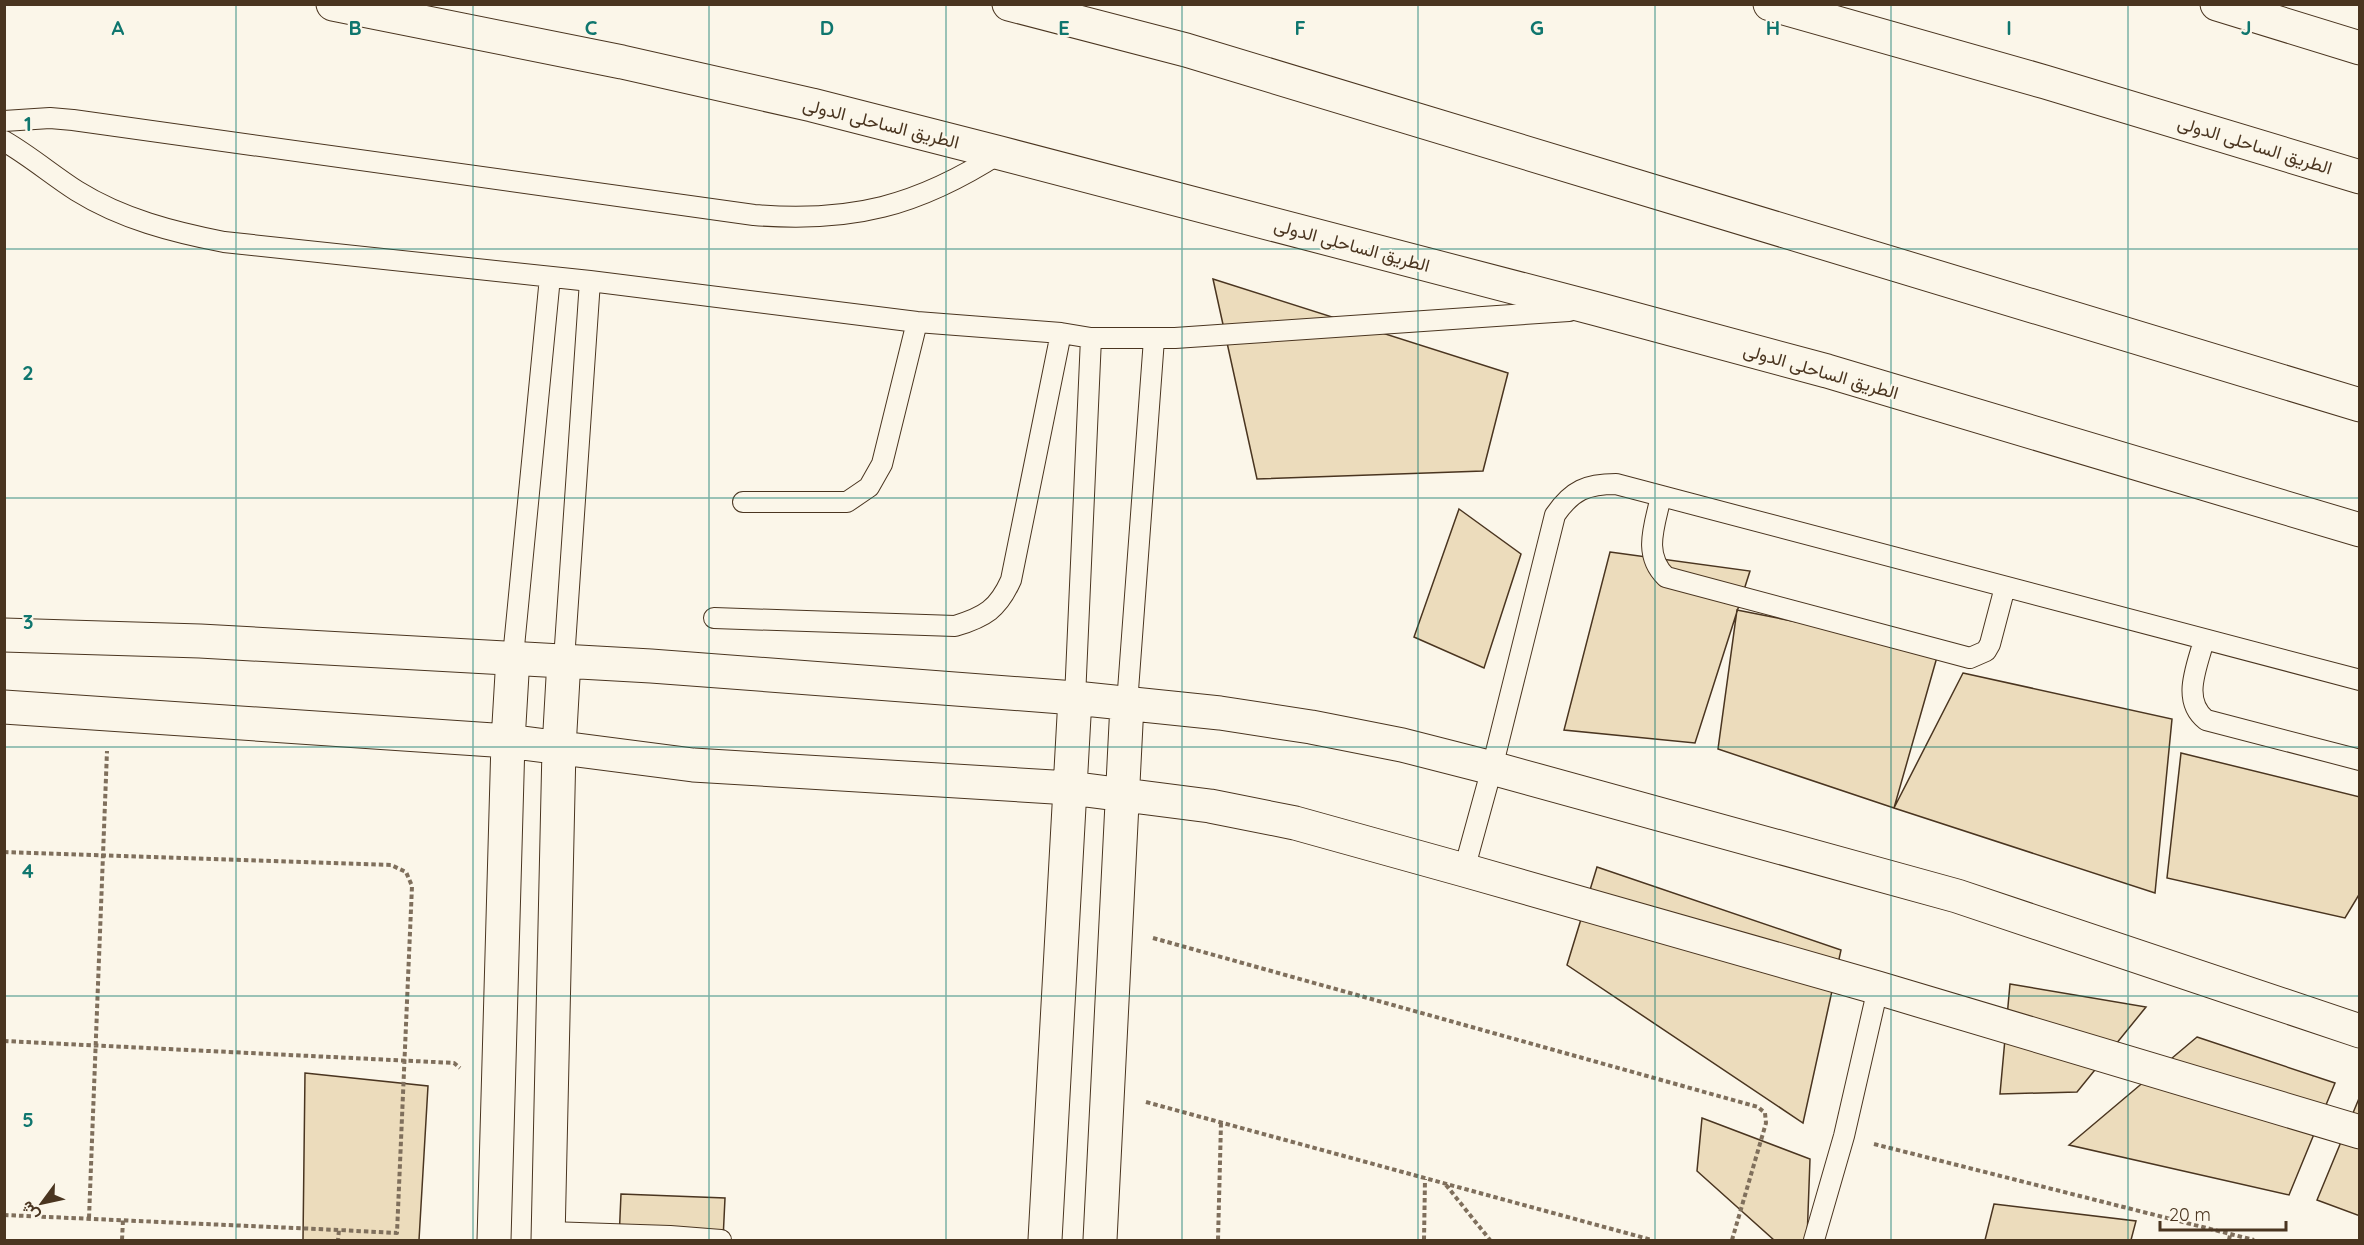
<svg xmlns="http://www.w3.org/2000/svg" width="2364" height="1245" viewBox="0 0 2364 1245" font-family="Quicksand,Vazirmatn,sans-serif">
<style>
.building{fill:#ecdcbc;stroke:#4a3520;stroke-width:1.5}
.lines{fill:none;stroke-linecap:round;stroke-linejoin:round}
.service-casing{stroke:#4a3520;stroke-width:22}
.minor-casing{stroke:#4a3520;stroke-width:35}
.motorway-casing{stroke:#4a3520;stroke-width:35}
.path{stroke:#7f6f5c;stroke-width:4;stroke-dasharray:4.5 3;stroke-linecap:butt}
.service{stroke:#fbf6e9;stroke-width:20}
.minor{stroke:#fbf6e9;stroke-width:33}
.motorway{stroke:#fbf6e9;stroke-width:33}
.grid{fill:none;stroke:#0f766e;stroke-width:1.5;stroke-opacity:0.55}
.labels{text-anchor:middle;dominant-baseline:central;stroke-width:4.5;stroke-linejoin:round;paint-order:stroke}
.street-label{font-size:18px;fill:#4a3520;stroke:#fbf6e9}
.grid-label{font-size:20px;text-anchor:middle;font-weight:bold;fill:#0f766e;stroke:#fbf6e9;stroke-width:4.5;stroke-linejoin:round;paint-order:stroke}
</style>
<rect width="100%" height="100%" fill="#fbf6e9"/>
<!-- building -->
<path class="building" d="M 1213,279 L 1508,373 L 1483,471 L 1257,479 Z
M 1459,509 L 1521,554 L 1484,668 L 1414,637 Z
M 1610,552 L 1750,571 L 1695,743 L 1564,730 Z
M 1737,610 L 1939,650 L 1894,808 L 1718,749 Z
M 1963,673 L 2172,719 L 2155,893 L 1894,808 Z
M 2181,753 L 2360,797 L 2360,893 L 2345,918 L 2167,878 Z
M 1597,867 L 1841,950 L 1803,1123 L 1567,965 Z
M 2010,984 L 2146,1007 L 2077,1092 L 2000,1094 Z
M 2197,1037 L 2335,1083 L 2289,1195 L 2069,1145 Z
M 305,1073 L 428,1086 L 419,1240 L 303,1240 Z
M 2360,1096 L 2360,1216 L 2317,1200 Z
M 1702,1118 L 1810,1159 L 1807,1240 L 1774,1240 L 1697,1171 Z
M 621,1194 L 725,1198 L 723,1240 L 619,1240 Z
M 1994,1204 L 2136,1221 L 2131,1240 L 1985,1240 Z"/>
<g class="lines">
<!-- service casing -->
<g class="service-casing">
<path id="service" d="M 4,121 L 50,118 L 73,120 L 754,215 C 851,223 918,206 1000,153
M 4,141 C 30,156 52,175 77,191 C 122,219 173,232 224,242 L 590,281 L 917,322 L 1061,333 L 1091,338 L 1175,338 L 1569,311
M 1661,496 C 1655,525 1642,554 1666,577 L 1970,658 L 1986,651 L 1990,644 L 2005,587
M 743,502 L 847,502 L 869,487 L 882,464 L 917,322
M 714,618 L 955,626 C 985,617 998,609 1011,580 L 1061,333
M 2204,640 C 2197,667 2181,700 2206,720 L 2360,760
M 513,657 L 550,277
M 564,660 L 590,281
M 1075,698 L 1091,338
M 1127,704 L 1154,339
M 1464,870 L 1492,768 L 1555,515 C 1572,490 1587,484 1616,484 L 2360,680
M 549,1232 L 670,1236 L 721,1240
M 1814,1240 L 1844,1136 L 1878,988"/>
</g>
<!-- minor casing -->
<g class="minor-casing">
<path id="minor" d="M 4,635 L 200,641 L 651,666 L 1075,698 L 1220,713 L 1311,727 L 1402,745 L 1492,768 L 1957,896 L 2360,1031
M 4,707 L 508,741 L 693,765 L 1070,788 L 1210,806 L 1295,823 L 1464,870 L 1878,988 L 2360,1132
M 494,1240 L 508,741 L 513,657
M 548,1240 L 559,748 L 564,660
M 1045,1240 L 1075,698
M 1100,1240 L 1127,704"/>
</g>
<!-- motorway casing -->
<g class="motorway-casing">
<path id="motorway" d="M 333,4 L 622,62 L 812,105 L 1000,153 L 1597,309 L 1827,371 L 2360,530
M 1009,4 L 1186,50 L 2360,405
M 1770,4 L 2045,82 L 2360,177
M 2217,4 L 2360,48"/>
</g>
<!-- path -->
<path class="path" d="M 4,852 L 391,865 L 406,872 L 412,886 L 397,1233 L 339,1230 L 338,1240
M 1153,938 L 1758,1107 L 1765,1113 L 1766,1123 L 1732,1240
M 4,1041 L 454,1063 L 460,1068
M 1146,1102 L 1652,1240
M 1874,1144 L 2254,1240
M 1446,1185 L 1490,1240
M 4,1215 L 339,1230
M 89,1218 L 107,751
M 122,1240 L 123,1220
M 1218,1240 L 1221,1123
M 1424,1240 L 1425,1179
M 2229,1240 L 2230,1235"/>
<!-- service -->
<use href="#service" class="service"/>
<!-- minor -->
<use href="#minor" class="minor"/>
<!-- motorway -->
<use href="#motorway" class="motorway"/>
</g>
<!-- grid -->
<path class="grid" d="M 236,4 L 236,1240M 473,4 L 473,1240M 709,4 L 709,1240M 946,4 L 946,1240M 1182,4 L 1182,1240M 1418,4 L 1418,1240M 1655,4 L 1655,1240M 1891,4 L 1891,1240M 2128,4 L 2128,1240M 4,249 L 2360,249M 4,498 L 2360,498M 4,747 L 2360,747M 4,996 L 2360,996"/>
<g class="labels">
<!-- street labels -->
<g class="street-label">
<text transform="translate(881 123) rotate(14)">الطريق الساحلى الدولى</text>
<text transform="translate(2255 145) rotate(17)">الطريق الساحلى الدولى</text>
<text transform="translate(1352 245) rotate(15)">الطريق الساحلى الدولى</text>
<text transform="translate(1821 371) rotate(16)">الطريق الساحلى الدولى</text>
</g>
</g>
<g class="grid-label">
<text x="118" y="35">A</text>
<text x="355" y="35">B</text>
<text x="591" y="35">C</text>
<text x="827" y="35">D</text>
<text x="1064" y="35">E</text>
<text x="1300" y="35">F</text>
<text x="1537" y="35">G</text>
<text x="1773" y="35">H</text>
<text x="2009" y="35">I</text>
<text x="2246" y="35">J</text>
<text x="28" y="131">1</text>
<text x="28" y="380">2</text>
<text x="28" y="629">3</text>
<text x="28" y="878">4</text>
<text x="28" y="1127">5</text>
</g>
<!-- border -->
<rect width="2364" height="1245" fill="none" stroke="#4a3520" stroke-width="12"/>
<!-- north arrow -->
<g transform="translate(42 1203) rotate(237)" stroke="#fbf6e9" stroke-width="4.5" paint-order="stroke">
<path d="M0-4.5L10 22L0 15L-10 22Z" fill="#4a3520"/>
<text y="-9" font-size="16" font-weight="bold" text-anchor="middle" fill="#4a3520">ش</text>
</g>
<!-- scale -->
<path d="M2160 1221v9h126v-9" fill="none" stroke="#4a3520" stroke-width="3"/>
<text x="2169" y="1221" font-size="18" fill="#4a3520" stroke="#fbf6e9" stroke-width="4.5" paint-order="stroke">20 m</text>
</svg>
